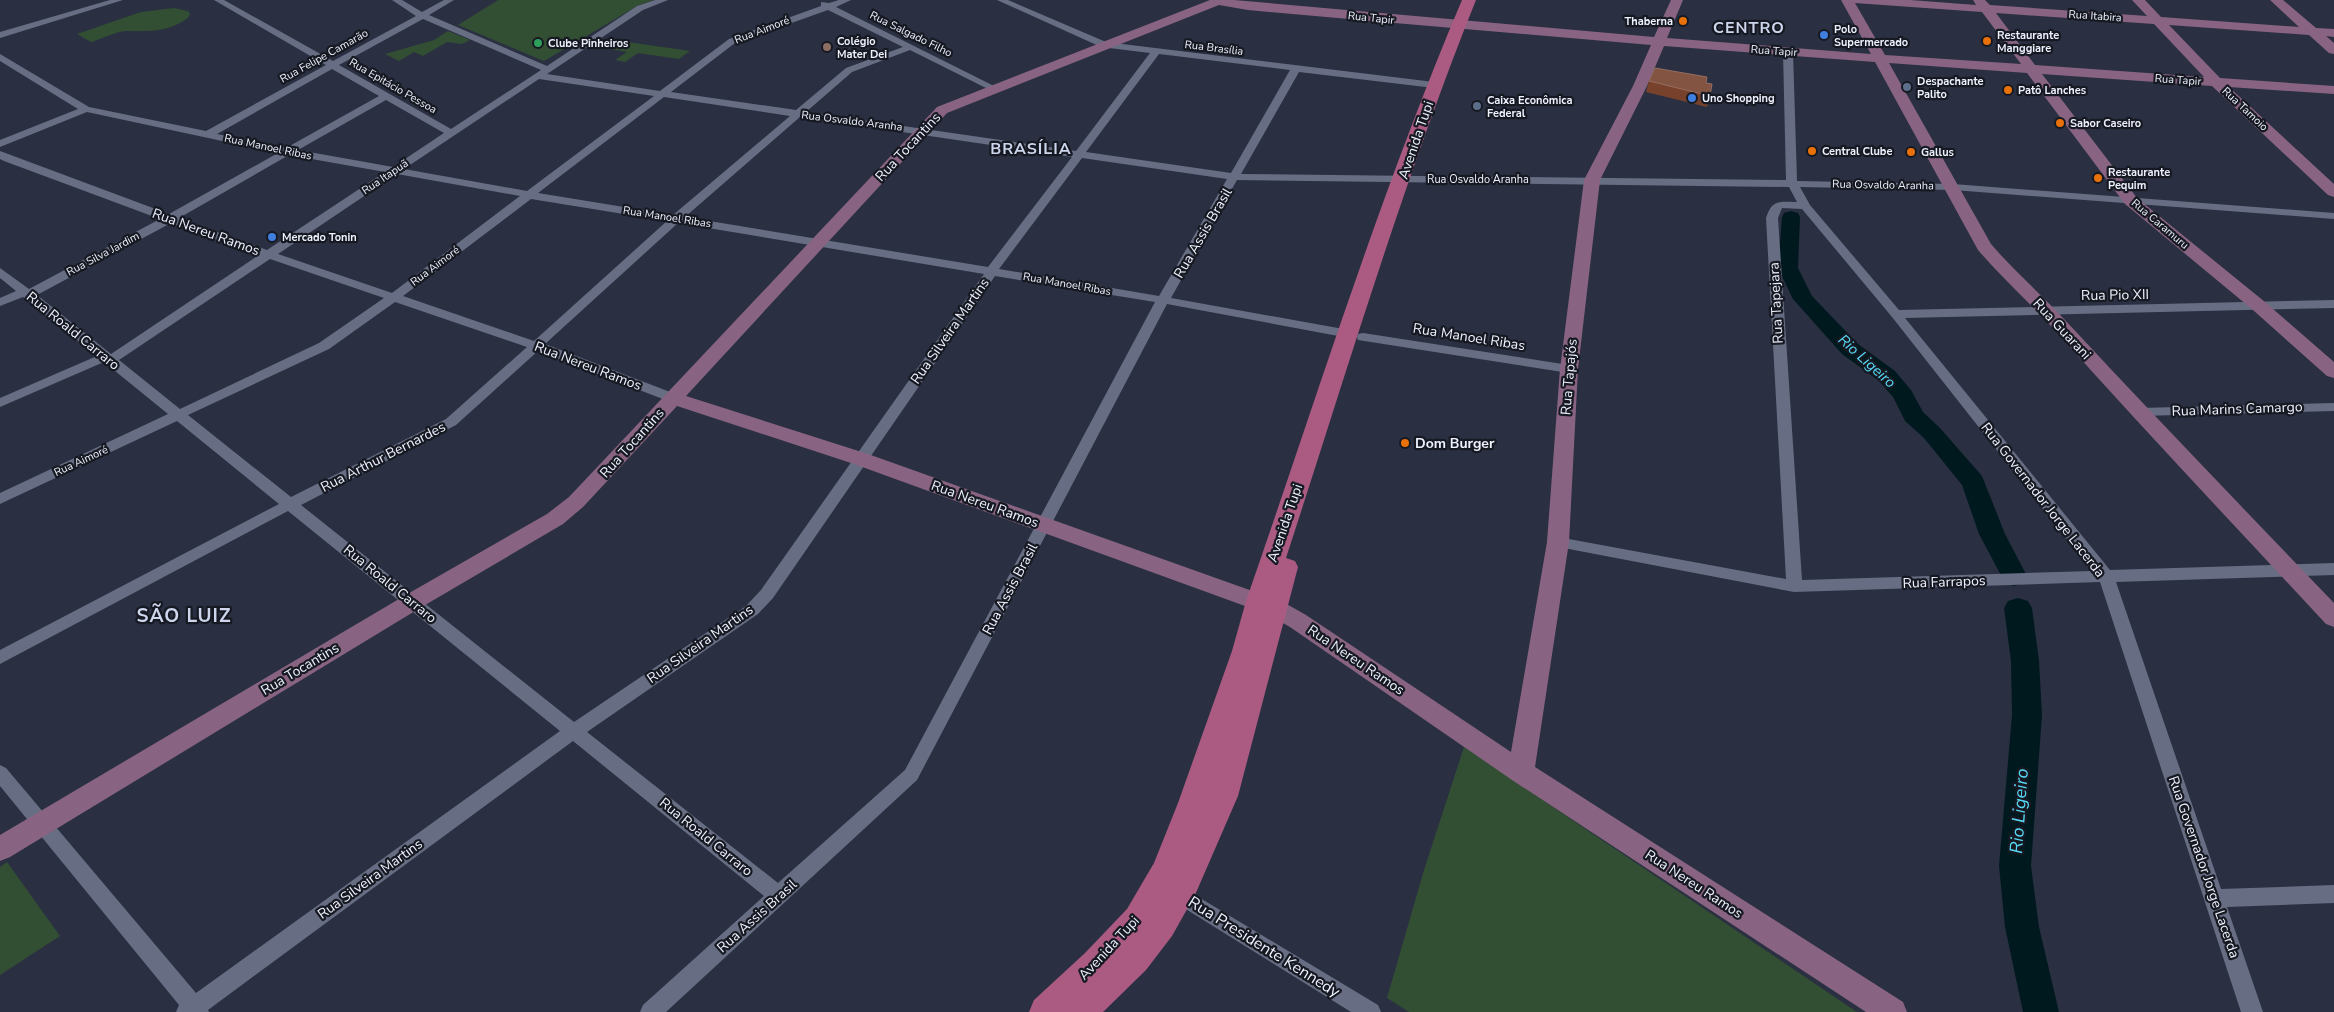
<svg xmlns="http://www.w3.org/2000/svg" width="2334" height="1012" viewBox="0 0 2334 1012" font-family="'Nunito Sans',sans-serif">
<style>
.green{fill:#324e33}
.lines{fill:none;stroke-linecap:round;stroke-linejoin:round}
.river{fill:#00191f;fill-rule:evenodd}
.street{fill:#676e83;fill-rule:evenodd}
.secondary{fill:#896482;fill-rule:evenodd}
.primary{fill:#ab5b81;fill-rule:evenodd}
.wall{fill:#77412c}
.building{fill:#845442;stroke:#946d60}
.food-dot{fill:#e8710a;stroke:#161921;stroke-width:2}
.shop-dot{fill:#3f7fe0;stroke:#161921;stroke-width:2}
.leisure-dot{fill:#2e9e5b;stroke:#161921;stroke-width:2}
.education-dot{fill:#8d6e63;stroke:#161921;stroke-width:2}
.service-dot{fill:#5c6f8a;stroke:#161921;stroke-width:2}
.labels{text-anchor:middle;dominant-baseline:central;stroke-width:4.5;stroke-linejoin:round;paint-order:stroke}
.far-street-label{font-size:11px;fill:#eef2fe;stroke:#161921}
.far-poi-label{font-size:11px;font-weight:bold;fill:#eef2fe;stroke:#161921;text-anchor:start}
.street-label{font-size:14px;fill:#eef2fe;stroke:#161921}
.poi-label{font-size:14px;font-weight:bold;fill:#eef2fe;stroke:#161921;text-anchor:start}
.water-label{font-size:15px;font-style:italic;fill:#57d9f7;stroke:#161921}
.far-district-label{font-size:16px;font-weight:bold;letter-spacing:1px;fill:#cdd6ed;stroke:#161921}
.near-street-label{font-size:16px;fill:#eef2fe;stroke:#161921}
.near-water-label{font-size:18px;font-style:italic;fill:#57d9f7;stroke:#161921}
.district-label{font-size:19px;font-weight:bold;letter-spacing:1px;fill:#cdd6ed;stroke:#161921}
</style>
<rect width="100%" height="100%" fill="#2a3042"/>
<!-- green -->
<path class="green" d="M 498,0 L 654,0 L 639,5 L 544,61 L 458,25 Z
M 174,8 L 188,11 L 190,14 L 188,18 C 167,33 149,31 125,31 C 115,32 101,39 91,42 L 77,34 L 141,12 Z
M 448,31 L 470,40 L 462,44 L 447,42 L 423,56 L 414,52 L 399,61 L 385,54 L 434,40 Z
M 621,41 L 690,51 L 679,59 L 638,53 L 625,62 L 615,60 L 627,52 L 609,49 Z
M 1464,747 L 1857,1012 L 1409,1012 L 1387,998 L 1424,870 Z
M 7,862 L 60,936 L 0,975 L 0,867 Z"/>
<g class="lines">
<!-- river -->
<path class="river" d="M 1791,211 L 1798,213 L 1800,217 L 1798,268 L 1812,296 L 1858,344 L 1895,371 L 1911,390 L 1923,412 L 1940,428 L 1982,476 L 2005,534 L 2027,576 L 2023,583 L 2014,586 L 2005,583 L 1979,534 L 1962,485 L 1924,438 L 1905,421 L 1893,397 L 1879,381 L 1842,354 L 1793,299 L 1778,268 L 1782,217 L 1784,213 Z
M 2018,598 L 2028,601 L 2032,608 L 2039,661 L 2042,715 L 2031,866 L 2039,927 L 2059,1012 L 2023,1012 L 2005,927 L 1999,866 L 2012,715 L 2011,661 L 2004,608 L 2008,601 Z"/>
<!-- street -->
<path class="street" d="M 110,0 L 123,0 L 0,38 L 0,32 Z
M 214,0 L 224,0 L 333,61 L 416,16 L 392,0 L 402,0 L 422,12 L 444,0 L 454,0 L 429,15 L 547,66 L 637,6 L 655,0 L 668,0 L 643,10 L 547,74 L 660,91 L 729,39 L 821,6 L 821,2 L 829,3 L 839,0 L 851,0 L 836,7 L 1000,89 L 995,92 L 992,91 L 910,50 L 852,72 L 806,112 L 1076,151 L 1150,53 L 1101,47 L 997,0 L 1008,0 L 1106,42 L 1434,82 L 1439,85 L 1434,88 L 1299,72 L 1241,174 L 1786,180 L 1783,52 L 1788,49 L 1793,52 L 1797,181 L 1953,184 L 2334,213 L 2334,219 L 1953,190 L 1800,187 L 1810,205 L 1899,310 L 2334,300 L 2334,308 L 1905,318 L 2110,570 L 2334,563 L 2334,575 L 2116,582 L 2221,889 L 2334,885 L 2334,903 L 2227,907 L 2263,1012 L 2241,1012 L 2100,582 L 1794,592 L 1553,546 L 1550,542 L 1553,538 L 1558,537 L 1786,579 L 1766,218 C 1772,199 1779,202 1797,202 L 1789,187 L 1237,180 L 1171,298 L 1349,330 L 1355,334 L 1349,338 L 1167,304 L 917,780 L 666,1012 L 640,1012 L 643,1005 L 764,896 L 573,741 L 208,1010 L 209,1012 L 176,1012 L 179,1005 L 0,786 L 0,765 L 6,768 L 196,993 L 560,731 L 288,511 L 0,664 L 0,650 L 279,504 L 177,421 L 0,504 L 0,493 L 168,414 L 104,362 L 0,407 L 0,398 L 97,356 L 23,297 L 0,306 L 0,298 L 16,291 L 0,278 L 0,268 L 29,289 L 160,219 L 4,161 L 0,159 L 0,151 L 169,214 L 278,153 L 87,112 L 0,147 L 0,140 L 78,109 L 0,61 L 0,54 L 89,107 L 206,131 L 326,65 ZM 828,10 L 903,47 L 846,68 L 796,110 L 671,92 L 735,43 ZM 423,19 L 541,70 L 451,129 L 339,65 ZM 1159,54 L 1290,70 L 1231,173 L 1086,152 ZM 332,69 L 379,96 L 286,148 L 217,134 ZM 539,79 L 654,96 L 527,191 L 404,169 ZM 664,97 L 790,116 L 673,215 L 538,193 ZM 386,100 L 444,133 L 393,167 L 298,150 ZM 800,117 L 1072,157 L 988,267 L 685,217 ZM 289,155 L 385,172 L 267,250 L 179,218 ZM 1082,158 L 1227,179 L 1159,296 L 999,269 ZM 397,174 L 520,196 L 392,293 L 278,254 ZM 531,199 L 667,221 L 534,341 L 403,296 ZM 1782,208 L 1802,209 L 1892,317 L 2092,571 L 1802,580 L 1778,218 ZM 171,223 L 259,255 L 111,354 L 37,295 ZM 678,223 L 984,274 L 761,590 L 746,606 L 574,722 L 301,505 L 456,425 L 538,351 L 668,401 L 678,401 L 680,398 L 678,395 L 545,344 ZM 270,259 L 384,298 L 319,343 L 180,409 L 119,360 ZM 995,276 L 1155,302 L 905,770 L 778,883 L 587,732 L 758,614 L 773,598 ZM 395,302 L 527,347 L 446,419 L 291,497 L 188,415 L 329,349 Z
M 1363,333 L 1569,365 L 1576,369 L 1569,373 L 1358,340 L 1357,337 L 1358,334 Z
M 2334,403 L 2334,411 L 2139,416 L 2132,412 L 2139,408 Z
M 1175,883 L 1378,1005 L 1381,1012 L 1351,1012 L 1168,898 L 1165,892 L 1168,886 Z"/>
<!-- secondary -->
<path class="secondary" d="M 1210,0 L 1234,0 L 1654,37 L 1671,0 L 1683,0 L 1667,38 L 1871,54 L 1841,0 L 1910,0 L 1976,5 L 1973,0 L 1985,0 L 1990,5 L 2147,16 L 2132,0 L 2145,0 L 2161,17 L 2299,27 L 2270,0 L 2283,0 L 2316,28 L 2334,29 L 2334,37 L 2326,36 L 2334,43 L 2334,54 L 2329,53 L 2309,35 L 2169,25 L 2220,78 L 2334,86 L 2334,94 L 2229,87 L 2334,184 L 2334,197 L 2328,195 L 2212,86 L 2042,74 L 2137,198 L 2265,302 L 2334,362 L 2334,378 L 2327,376 L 2253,310 L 2125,204 L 2027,73 L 1889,63 L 1991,244 C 2014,271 2041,294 2065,320 C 2154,416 2244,509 2334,603 L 2334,627 L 2326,624 C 2235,526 2143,429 2054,329 C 2029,302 2002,278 1978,250 L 1875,62 L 1664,46 L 1647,86 L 1600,180 L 1578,369 L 1569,542 L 1535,767 L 1903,1002 L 1907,1012 L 1866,1012 L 1512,780 L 1290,627 L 1267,614 L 854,464 L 677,406 L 583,507 L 563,524 L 420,608 L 10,857 L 0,861 L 0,835 L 404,596 L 547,514 L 569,497 L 937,107 ZM 1855,3 L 1982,12 L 2021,64 L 1885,55 ZM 1219,5 L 1248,10 L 1383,22 L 1651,45 L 1633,86 L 1584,180 L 1560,369 L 1547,542 L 1511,752 L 1306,615 L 1283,602 L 868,454 L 686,396 L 947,113 ZM 1996,13 L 2154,24 L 2204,77 L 2035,65 Z"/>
<!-- primary -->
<path class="primary" d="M 1462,0 L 1476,0 C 1403,182 1347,371 1286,558 L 1295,561 L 1298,567 L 1238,796 L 1195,895 L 1172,936 L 1146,970 L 1103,1012 L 1029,1012 L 1034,1000 L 1085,953 L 1127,909 L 1154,863 L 1178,803 L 1232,651 L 1246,601 C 1316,400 1379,196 1462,0 Z"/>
</g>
<!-- wall -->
<path class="wall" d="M 1649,81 L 1706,83 L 1710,96 L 1707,107 L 1646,92 Z"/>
<!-- building -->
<path class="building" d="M 1655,68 L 1707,77 L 1706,83 L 1712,84 L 1710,96 L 1649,81 Z"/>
<!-- markers -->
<g class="food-dot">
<circle cx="1683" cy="21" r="5"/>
<circle cx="1987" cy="41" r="5"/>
<circle cx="2008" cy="90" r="5"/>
<circle cx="2060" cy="123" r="5"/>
<circle cx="1812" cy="151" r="5"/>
<circle cx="1911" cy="152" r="5"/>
<circle cx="2098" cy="178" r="5"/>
<circle cx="1405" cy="443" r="5"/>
</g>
<g class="shop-dot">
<circle cx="1824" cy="35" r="5"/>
<circle cx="1692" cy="98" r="5"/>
<circle cx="272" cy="237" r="5"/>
</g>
<circle class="leisure-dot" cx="538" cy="43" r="5"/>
<circle class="education-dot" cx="827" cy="47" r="5"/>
<g class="service-dot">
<circle cx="1907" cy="87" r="5"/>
<circle cx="1477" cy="106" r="5"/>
</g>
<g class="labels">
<!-- far-street labels -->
<g class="far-street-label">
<text transform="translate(2095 16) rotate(4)">Rua Itabira</text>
<text transform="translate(1371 18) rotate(6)">Rua Tapir</text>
<text transform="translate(762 30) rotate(-21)">Rua Aimoré</text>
<text transform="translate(911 34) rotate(26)">Rua Salgado Filho</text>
<text transform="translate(1214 48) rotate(7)">Rua Brasília</text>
<text transform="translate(1774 51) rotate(4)">Rua Tapir</text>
<text transform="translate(324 56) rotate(-29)">Rua Felipe Camarão</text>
<text transform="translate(2178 80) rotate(4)">Rua Tapir</text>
<text transform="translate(393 86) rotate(30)">Rua Epitácio Pessoa</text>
<text transform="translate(2245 109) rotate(43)">Rua Tamoio</text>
<text transform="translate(852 121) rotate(7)">Rua Osvaldo Aranha</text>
<text transform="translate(268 147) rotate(12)">Rua Manoel Ribas</text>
<text transform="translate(385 177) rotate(-34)">Rua Itapuã</text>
<text x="1478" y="179">Rua Osvaldo Aranha</text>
<text transform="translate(1883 185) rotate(1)">Rua Osvaldo Aranha</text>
<text transform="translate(667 217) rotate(9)">Rua Manoel Ribas</text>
<text transform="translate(2160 224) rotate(40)">Rua Caramuru</text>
<text transform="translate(103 254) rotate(-28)">Rua Silva Jardim</text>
<text transform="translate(435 266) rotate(-37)">Rua Aimoré</text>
<text transform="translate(1067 284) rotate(10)">Rua Manoel Ribas</text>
<text transform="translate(81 461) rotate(-25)">Rua Aimoré</text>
</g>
<!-- far-poi labels -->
<g class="far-poi-label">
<text x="1673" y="21" text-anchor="end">Thaberna</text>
<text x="1834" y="29">Polo<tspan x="1834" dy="13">Supermercado</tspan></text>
<text x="1997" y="35">Restaurante<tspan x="1997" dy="13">Manggiare</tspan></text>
<text x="837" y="41">Colégio<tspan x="837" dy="13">Mater Dei</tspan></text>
<text x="548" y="43">Clube Pinheiros</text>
<text x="1917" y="81">Despachante<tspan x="1917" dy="13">Palito</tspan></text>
<text x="2018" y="90">Patô Lanches</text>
<text x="1702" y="98">Uno Shopping</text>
<text x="1487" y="100">Caixa Econômica<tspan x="1487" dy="13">Federal</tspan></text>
<text x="2070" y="123">Sabor Caseiro</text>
<text x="1822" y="151">Central Clube</text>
<text x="1921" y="152">Gallus</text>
<text x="2108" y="172">Restaurante<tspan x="2108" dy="13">Pequim</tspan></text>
<text x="282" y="237">Mercado Tonin</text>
</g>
<!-- street labels -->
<g class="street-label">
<text transform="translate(1416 140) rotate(-71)">Avenida Tupi</text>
<text transform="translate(908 147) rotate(-47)">Rua Tocantins</text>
<text transform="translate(206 232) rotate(20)">Rua Nereu Ramos</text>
<text transform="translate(1203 233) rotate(-60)">Rua Assis Brasil</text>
<text transform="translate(2115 295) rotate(-1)">Rua Pio XII</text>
<text transform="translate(1776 303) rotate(-93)">Rua Tapejara</text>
<text transform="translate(2062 329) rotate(47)">Rua Guarani</text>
<text transform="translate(73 331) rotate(39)">Rua Roald Carraro</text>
<text transform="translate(950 331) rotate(-55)">Rua Silveira Martins</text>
<text transform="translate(1469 337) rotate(9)">Rua Manoel Ribas</text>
<text transform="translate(588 366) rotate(21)">Rua Nereu Ramos</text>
<text transform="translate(1569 377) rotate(-85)">Rua Tapajós</text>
<text transform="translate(2237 409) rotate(-2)">Rua Marins Camargo</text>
<text transform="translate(632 443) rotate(-48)">Rua Tocantins</text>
<text transform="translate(383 457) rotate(-27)">Rua Arthur Bernardes</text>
<text transform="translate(2043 500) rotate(52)">Rua Governador Jorge Lacerda</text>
<text transform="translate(985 504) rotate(20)">Rua Nereu Ramos</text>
<text transform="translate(1285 523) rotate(-71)">Avenida Tupi</text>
<text transform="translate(1944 582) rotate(-2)">Rua Farrapos</text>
<text transform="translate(390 584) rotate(39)">Rua Roald Carraro</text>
<text transform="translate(1010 589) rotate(-62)">Rua Assis Brasil</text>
<text transform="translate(700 644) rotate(-35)">Rua Silveira Martins</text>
<text transform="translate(1356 660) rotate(34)">Rua Nereu Ramos</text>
<text transform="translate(300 669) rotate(-31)">Rua Tocantins</text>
<text transform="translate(706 837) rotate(39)">Rua Roald Carraro</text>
<text transform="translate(2204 867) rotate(71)">Rua Governador Jorge Lacerda</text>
<text transform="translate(370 879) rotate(-36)">Rua Silveira Martins</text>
<text transform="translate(1694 884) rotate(33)">Rua Nereu Ramos</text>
<text transform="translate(757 916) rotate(-42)">Rua Assis Brasil</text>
<text transform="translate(1109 948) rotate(-47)">Avenida Tupi</text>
</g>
<!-- poi labels -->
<g class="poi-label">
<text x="1415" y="443">Dom Burger</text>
</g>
<!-- water labels -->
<g class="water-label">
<text transform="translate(1867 361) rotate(42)">Rio Ligeiro</text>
</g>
<!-- far-district labels -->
<g class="far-district-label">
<text x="1749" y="28">CENTRO</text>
<text x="1031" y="149">BRASÍLIA</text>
</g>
<!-- near-street labels -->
<g class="near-street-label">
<text transform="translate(1264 947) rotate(32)">Rua Presidente Kennedy</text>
</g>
<!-- near-water labels -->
<g class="near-water-label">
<text transform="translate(2019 811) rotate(-86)">Rio Ligeiro</text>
</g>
<!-- district labels -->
<g class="district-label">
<text x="184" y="616">SÃO LUIZ</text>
</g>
</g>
</svg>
